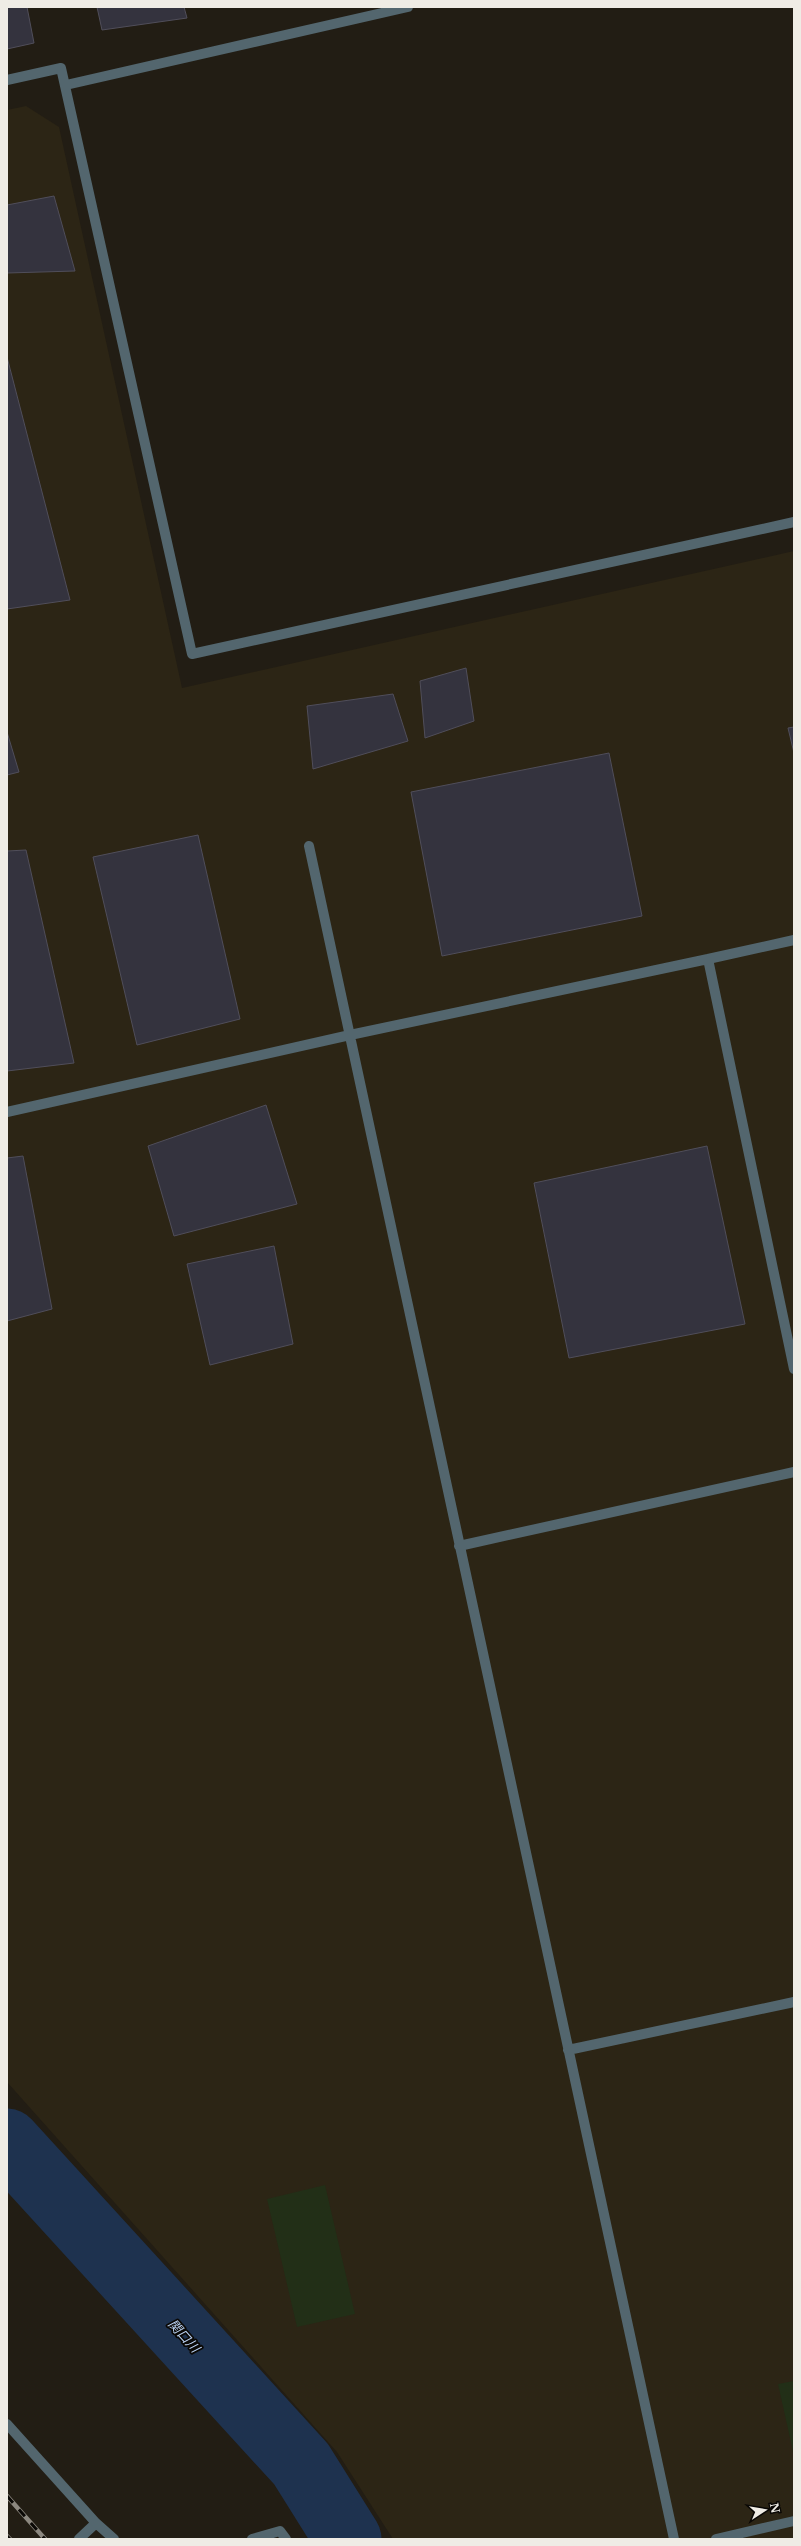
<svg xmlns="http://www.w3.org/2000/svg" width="801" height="2546" viewBox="0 0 801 2546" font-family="'Libre Baskerville','Noto Sans JP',serif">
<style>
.built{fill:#2c2515}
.green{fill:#222f17}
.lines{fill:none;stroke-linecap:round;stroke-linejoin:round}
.river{stroke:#1e324f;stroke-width:67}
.building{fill:#34333e;stroke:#504e5a}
.minor{stroke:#53666e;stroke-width:10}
.rail-casing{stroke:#8c8880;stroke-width:4.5}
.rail{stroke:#0a0805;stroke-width:3;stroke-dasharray:9;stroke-linecap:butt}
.labels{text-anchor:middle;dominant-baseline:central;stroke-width:3.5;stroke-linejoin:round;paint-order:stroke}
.water-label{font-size:13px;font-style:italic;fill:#bcd3f4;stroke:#0a0805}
</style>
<rect width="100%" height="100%" fill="#221d14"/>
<!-- built -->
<path class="built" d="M 26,106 L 59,127 L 182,688 L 794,551 L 794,2539 L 393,2539 L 337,2452 L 7,2082 L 7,110 Z"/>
<!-- green -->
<path class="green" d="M 325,2185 L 355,2314 L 297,2327 L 267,2199 Z
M 794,2381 L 794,2456 L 778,2384 Z"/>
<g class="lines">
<!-- river -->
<path class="river" d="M 7,2142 L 301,2464 L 348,2539"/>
</g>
<!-- building -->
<path class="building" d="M 7,7 L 27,7 L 34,43 L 7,49 Z
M 97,7 L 184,7 L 187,18 L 102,30 Z
M 54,196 L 75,271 L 7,273 L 7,205 Z
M 7,357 L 70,600 L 7,609 Z
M 466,668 L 474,721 L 425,738 L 420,681 Z
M 393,694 L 408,741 L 313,769 L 307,706 Z
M 794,727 L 794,753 L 788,728 Z
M 7,732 L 19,772 L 7,775 Z
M 609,753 L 642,916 L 442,956 L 411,792 Z
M 198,835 L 240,1019 L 137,1045 L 93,857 Z
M 26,850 L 74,1063 L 7,1071 L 7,851 Z
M 266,1105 L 297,1204 L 174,1236 L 148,1146 Z
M 707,1146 L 745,1324 L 569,1358 L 534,1183 Z
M 23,1156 L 52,1309 L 7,1321 L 7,1158 Z
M 274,1246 L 293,1344 L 210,1365 L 187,1264 Z"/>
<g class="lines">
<!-- minor -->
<path class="minor" d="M 7,80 L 61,68 L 192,654 L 794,522
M 66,85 L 408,7
M 309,846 L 674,2539
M 794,940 L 708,959 L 794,1369
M 7,1112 L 350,1035 L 708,959
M 459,1546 L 794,1472
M 568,2050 L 794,2002
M 7,2424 L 96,2523 L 114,2539
M 79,2539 L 96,2523
M 252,2539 L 280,2531 L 286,2539
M 716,2539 L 794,2521"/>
<!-- rail casing -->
<g class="rail-casing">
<path id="rail" d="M 7,2496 L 45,2539
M 7,2536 L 10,2539"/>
</g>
<!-- rail -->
<use href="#rail" class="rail"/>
</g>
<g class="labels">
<!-- water labels -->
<g class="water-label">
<text transform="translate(184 2336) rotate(48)">関口川</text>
</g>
</g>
<!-- border -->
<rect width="801" height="2546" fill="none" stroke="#efece5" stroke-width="16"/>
<!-- north arrow -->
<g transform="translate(765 2510) rotate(78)" stroke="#0a0805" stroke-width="3" paint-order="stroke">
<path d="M0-3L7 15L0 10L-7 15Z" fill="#efece5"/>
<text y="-6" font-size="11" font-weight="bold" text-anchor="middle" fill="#efece5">N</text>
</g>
</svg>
